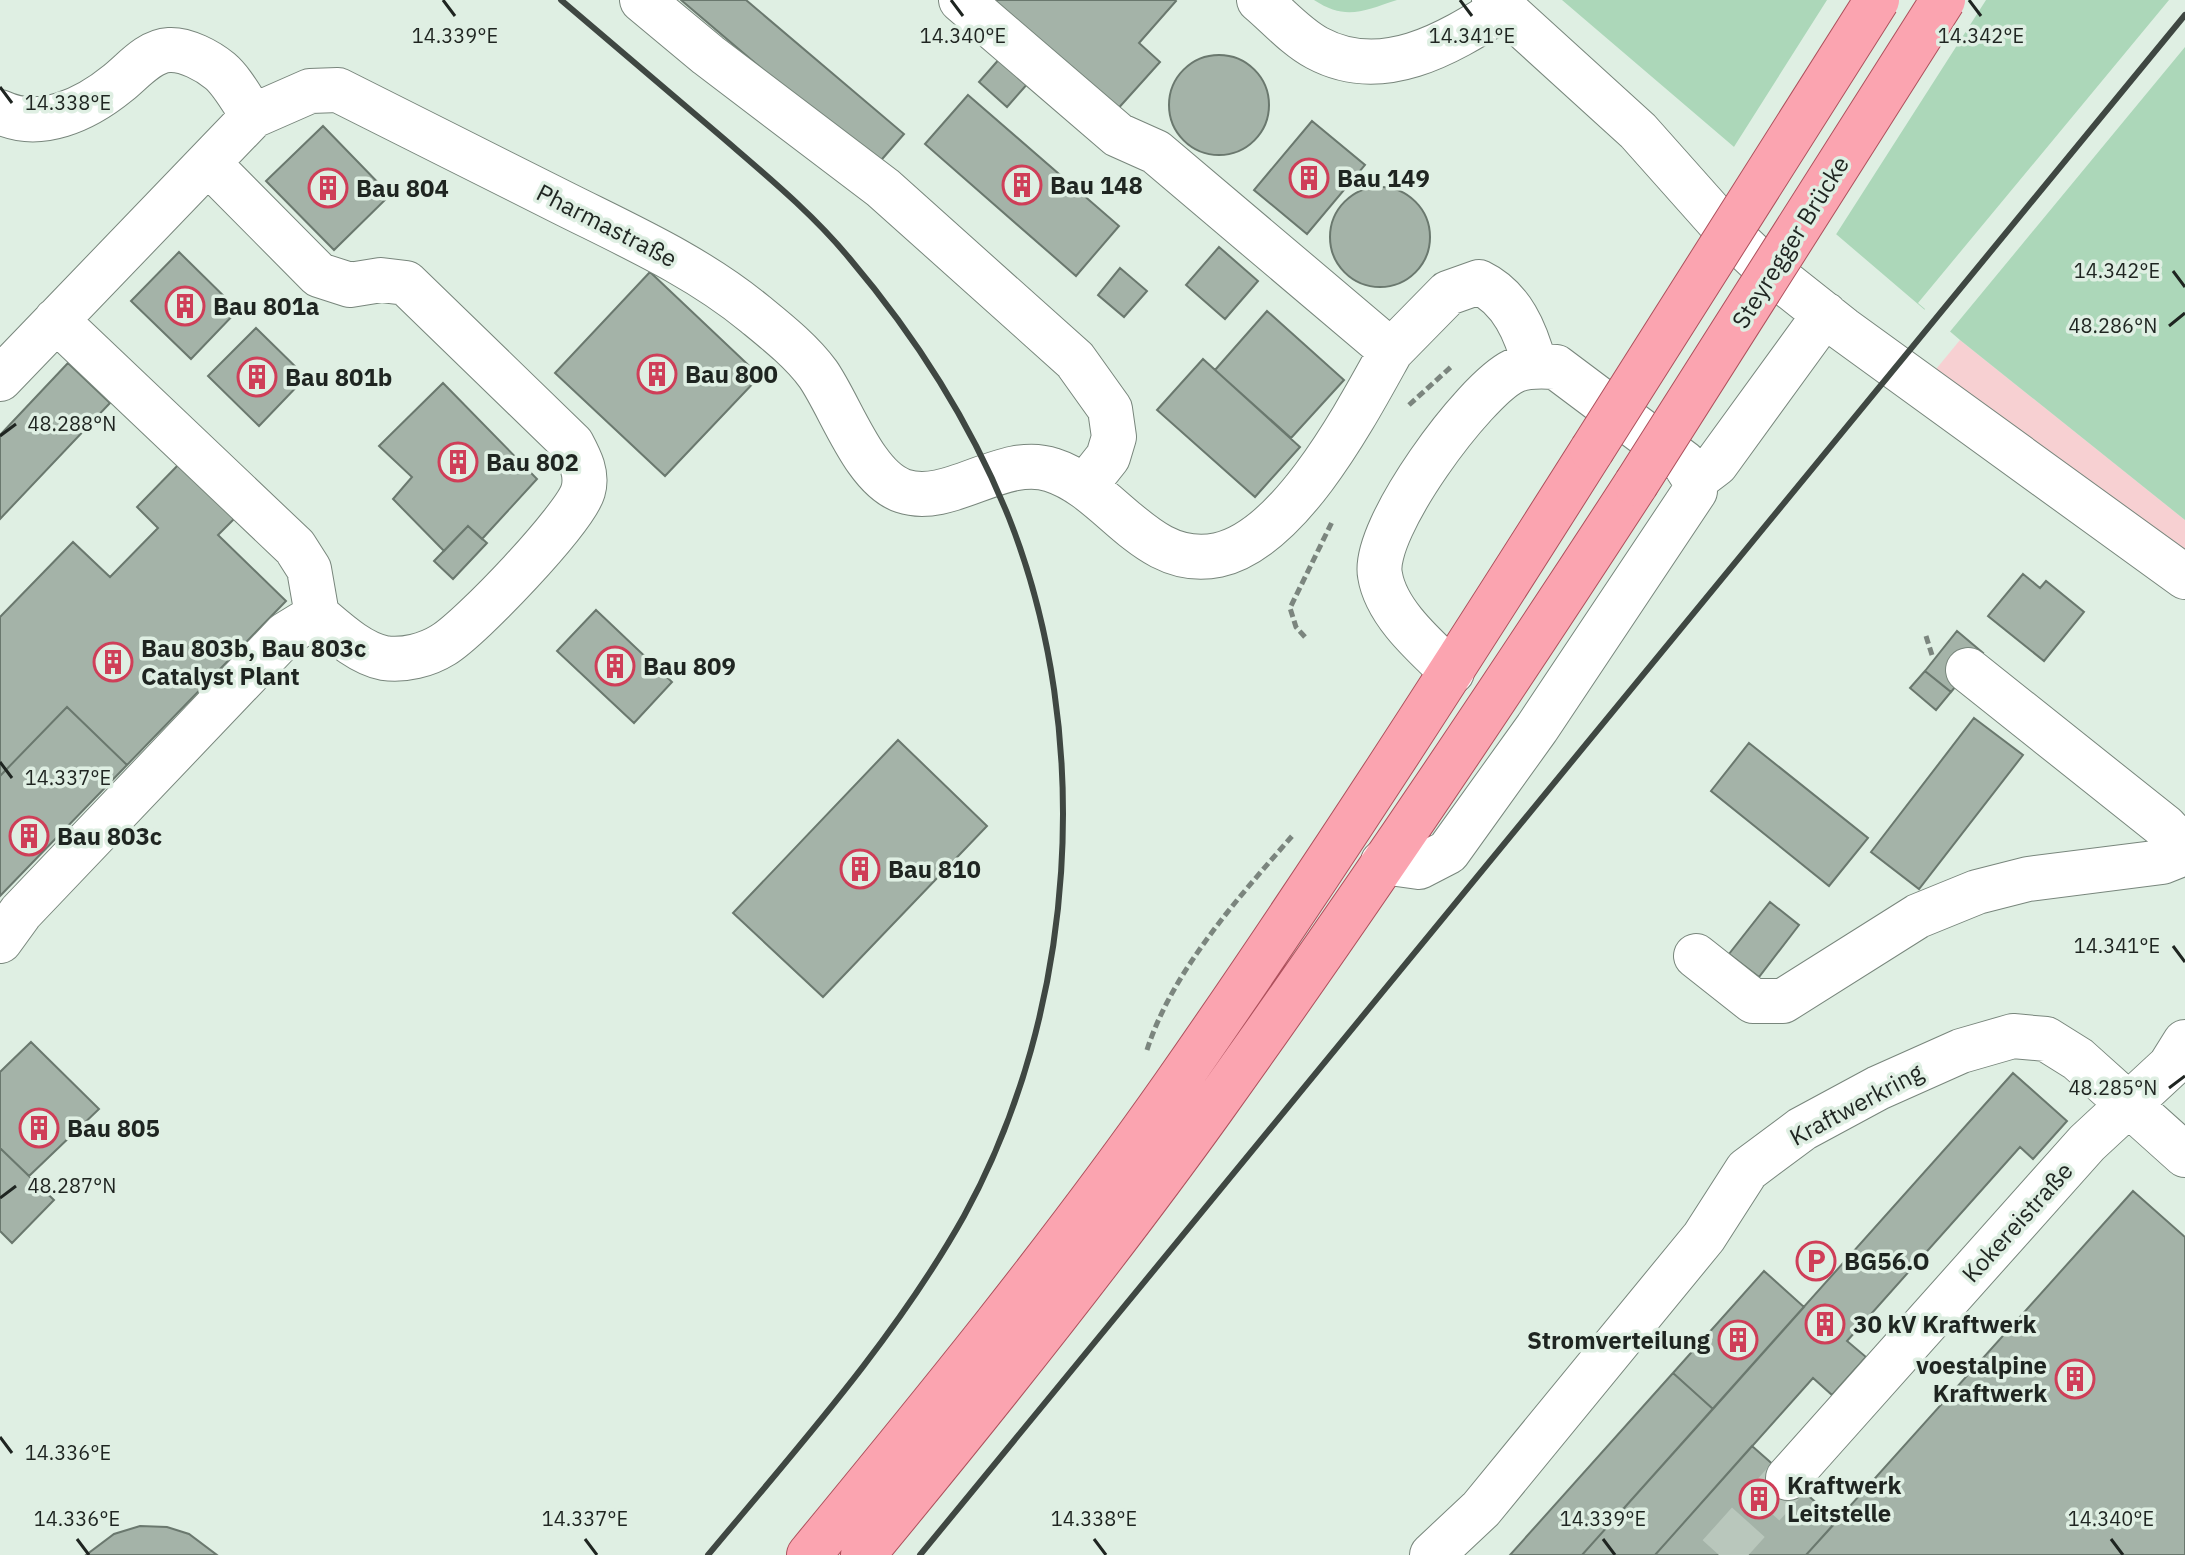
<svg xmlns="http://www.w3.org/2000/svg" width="2185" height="1555" viewBox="0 0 2185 1555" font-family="'IBM Plex Sans',sans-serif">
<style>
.green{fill:#f7d0d2}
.water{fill:#acd7b9}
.pier{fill:#dfefe3}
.building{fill:#a4b3a8;stroke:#6a786e;stroke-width:2}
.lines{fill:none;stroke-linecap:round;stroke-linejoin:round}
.minor-tunnel{stroke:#b9c7bc;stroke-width:44;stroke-dasharray:44 22;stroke-linecap:butt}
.minor-casing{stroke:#78867c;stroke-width:46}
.major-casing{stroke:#ad505c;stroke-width:46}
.path{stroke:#7b857e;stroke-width:5;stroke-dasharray:8 4;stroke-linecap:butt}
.minor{stroke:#fff;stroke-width:44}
.major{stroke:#fba4b0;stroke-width:44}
.rail{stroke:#3f4742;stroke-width:6}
.major-bridge-casing{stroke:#ad505c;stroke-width:46;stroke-linecap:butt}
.major-bridge{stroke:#fba4b0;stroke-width:44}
.ticks{fill:none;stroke:#1f2521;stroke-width:3}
.labels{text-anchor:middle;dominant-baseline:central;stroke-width:7;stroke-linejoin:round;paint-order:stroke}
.poi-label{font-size:24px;font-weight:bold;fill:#1f2521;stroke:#dfefe3;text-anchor:start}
.street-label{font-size:24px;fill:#1f2521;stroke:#dfefe3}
.ticks-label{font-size:20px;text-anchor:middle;fill:#1f2521;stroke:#dfefe3;stroke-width:7;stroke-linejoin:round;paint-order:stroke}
</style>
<rect width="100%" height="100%" fill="#dfefe3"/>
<!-- green -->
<path class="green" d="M 1960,340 L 2185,520 L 2185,566 L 1932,374 Z"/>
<!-- water -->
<path class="water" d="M 1314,0 L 1397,0 C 1363,11 1346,21 1314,0 Z
M 1562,0 L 2185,0 L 2185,520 L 1960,340 Z"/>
<!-- pier -->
<path class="pier" d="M 1827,0 L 1986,0 L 1835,236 L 1732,150 Z
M 2169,0 L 2185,0 L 2185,47 L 1948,334 L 1923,312 L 1925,309 L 1918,303 Z"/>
<!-- building -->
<path class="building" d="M 681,0 L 746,0 L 904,134 L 876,166 Z
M 989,0 L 1175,0 L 1176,1 L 1139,43 L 1160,62 L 1115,112 Z
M1169 105a50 50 0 1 1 100 0a50 50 0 1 1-100 0Z
M 1001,57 L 1029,82 L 1007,107 L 979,82 Z
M 968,95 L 1119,226 L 1076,276 L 925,144 Z
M 1312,121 L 1365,165 L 1307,234 L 1254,190 Z
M 323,126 L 390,195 L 334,250 L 266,181 Z
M1330 237a50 50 0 1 1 100 0a50 50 0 1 1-100 0Z
M 1219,247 L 1258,281 L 1225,319 L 1186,285 Z
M 179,252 L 238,310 L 191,359 L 131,301 Z
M 1120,268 L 1147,291 L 1124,317 L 1098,295 Z
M 650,272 L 760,376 L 665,476 L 555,373 Z
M 1267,311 L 1344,380 L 1291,438 L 1215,370 Z
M 256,328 L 306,377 L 259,426 L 208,376 Z
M 1203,359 L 1300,447 L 1255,497 L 1157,410 Z
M 68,363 L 110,403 L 0,519 L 0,435 Z
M 443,383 L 537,479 L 482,539 L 468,526 L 444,551 L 393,499 L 412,477 L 379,446 Z
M 183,460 L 239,514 L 218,535 L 286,601 L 127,765 L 67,707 L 0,776 L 0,617 L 73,542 L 110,577 L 158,528 L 137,507 Z
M 468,526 L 487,543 L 453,579 L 434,561 Z
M 2023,574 L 2040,588 L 2046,581 L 2084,612 L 2044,661 L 1988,616 Z
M 596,610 L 672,682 L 634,723 L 557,651 Z
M 1957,631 L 1983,653 L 1951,692 L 1925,671 Z
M 1925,671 L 1951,692 L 1936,710 L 1910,688 Z
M 67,707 L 127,765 L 0,896 L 0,776 Z
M 1974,718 L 2023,755 L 1919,889 L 1871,852 Z
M 898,740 L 987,826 L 823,997 L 733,913 Z
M 1749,743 L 1868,838 L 1829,886 L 1711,791 Z
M 1770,902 L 1799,925 L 1759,977 L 1729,954 Z
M 31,1042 L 99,1109 L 29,1176 L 0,1148 L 0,1072 Z
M 2013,1073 L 2067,1121 L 2033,1159 L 2020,1147 L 1847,1341 L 1866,1357 L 1832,1395 L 1813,1378 L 1655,1555 L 1582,1555 Z
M 0,1148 L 54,1200 L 12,1243 L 0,1231 Z
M 2133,1191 L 2185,1237 L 2185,1555 L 1806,1555 Z
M 1764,1271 L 1804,1307 L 1713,1409 L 1673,1373 Z
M 1673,1373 L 1713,1409 L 1582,1555 L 1510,1555 Z
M 1752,1446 L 1837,1521 L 1806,1555 L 1655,1555 Z
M 140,1526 L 167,1527 L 189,1534 L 217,1555 L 86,1555 L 114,1534 Z"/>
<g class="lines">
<!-- minor-tunnel -->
<path class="minor-tunnel" d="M 1719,1555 L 1788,1478"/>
<!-- minor casing -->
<g class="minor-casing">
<path id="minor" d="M 642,0 L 708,55 L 883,188 L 1075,360 L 1110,409 L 1114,437 L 1108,457 L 1085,486
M 961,0 L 1118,135 L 1156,152 L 1391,351 L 1448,293 L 1479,282 C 1512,298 1526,332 1535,366
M 1259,0 C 1277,15 1296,37 1317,48 C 1382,83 1447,44 1502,9
M 1494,0 L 1638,131 L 1727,231 L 1766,268 L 1843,329 L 2185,577
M 0,112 C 40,131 85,110 118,83 C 133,71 149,51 169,50 C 186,49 208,61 220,71 C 233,82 243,102 253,116
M 56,320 L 295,547 L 309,569 L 317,615 C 336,631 359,653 384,658 C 404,661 427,655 443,645 C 471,628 575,519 583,491 C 588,474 580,459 572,444 L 406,283 L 381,280 L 350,285 L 319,275 L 208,163
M 0,379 L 253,116 L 310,91 L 338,90 C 414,128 489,166 565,204 C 631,237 698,267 755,314 C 777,332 801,351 818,374 C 841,407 864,478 903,491 C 950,507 1003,453 1052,470 C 1112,489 1146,570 1218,555 C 1291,539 1357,412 1391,351
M 1695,480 L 1716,464 L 1825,314
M 1968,670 L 2165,827 L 2185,849
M 1383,862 L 1419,867 L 1448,852 L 1537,728 L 1695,491 L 1695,480 L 1684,463 L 1556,367 C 1542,366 1527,365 1514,371 C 1474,390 1371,530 1380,575 C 1386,613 1425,646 1452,672
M 0,941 L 21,912 L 286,634 L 317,615
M 1696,956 L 1753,1001 L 1783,1001 L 1918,916 L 1977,892 L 2028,879 L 2162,862 L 2185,853
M 1788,1478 L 2087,1143 L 2170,1066 L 2185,1042
M 1432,1555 L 1481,1509 L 1704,1237 L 1747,1170 L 1802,1129 L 1878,1088 L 1961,1051 L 2013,1036 L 2046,1039 L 2078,1059 L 2185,1155"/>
</g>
<!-- major casing -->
<g class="major-casing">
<path id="major" d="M 809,1555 C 934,1403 1060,1249 1173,1088 C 1319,879 1456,665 1592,450
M 863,1555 C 983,1410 1101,1263 1211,1110 C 1358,905 1499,695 1636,484"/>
</g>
<!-- path -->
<path class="path" d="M 1409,405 L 1452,366
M 1926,636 L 1932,655
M 1305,637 L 1296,627 L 1290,608 L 1332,522
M 1147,1050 C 1172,971 1239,897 1293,835"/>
<!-- minor -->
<use href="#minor" class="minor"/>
<!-- major -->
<use href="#major" class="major"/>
<!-- rail -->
<path class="rail" d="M 561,0 C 615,46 669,92 723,138 C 767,176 813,214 850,259 C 916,337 971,423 1009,518 C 1095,736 1077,1010 964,1216 C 895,1339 798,1447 708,1555
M 920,1555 L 2185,15"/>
<!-- major-bridge casing -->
<g class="major-bridge-casing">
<path id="major-bridge" d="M 1592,450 L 1877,0
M 1636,484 L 1943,0"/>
</g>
<!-- major-bridge -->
<use href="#major-bridge" class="major-bridge"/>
</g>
<!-- ticks -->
<path class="ticks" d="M 443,0 L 455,16M 951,0 L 963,16M 1460,0 L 1472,16M 1969,0 L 1981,16M 0,87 L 12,103M 2173,271 L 2185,287M 2169,326 L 2185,313M 0,436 L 16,424M 0,762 L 12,778M 2173,946 L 2185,962M 2169,1088 L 2185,1076M 0,1198 L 16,1186M 0,1437 L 12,1453M 77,1539 L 89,1555M 585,1539 L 597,1555M 1094,1539 L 1106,1555M 1603,1539 L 1615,1555M 2111,1539 L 2123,1555"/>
<!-- icons -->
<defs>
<g id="building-ring" transform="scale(2)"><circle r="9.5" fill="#dfefe3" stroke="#cf3e58" stroke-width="1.5"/><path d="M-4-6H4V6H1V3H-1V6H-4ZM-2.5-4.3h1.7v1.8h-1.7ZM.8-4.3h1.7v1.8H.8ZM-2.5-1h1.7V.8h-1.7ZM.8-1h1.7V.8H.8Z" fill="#cf3e58"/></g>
<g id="parking-ring" transform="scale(2)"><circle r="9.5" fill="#dfefe3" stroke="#cf3e58" stroke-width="1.5"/><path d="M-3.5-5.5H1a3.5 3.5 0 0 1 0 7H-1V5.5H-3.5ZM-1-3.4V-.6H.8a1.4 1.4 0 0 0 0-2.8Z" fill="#cf3e58"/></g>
</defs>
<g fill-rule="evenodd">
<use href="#building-ring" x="1309" y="178"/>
<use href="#building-ring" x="1022" y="185"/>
<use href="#building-ring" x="328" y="188"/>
<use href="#building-ring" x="185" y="306"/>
<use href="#building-ring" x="657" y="374"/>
<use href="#building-ring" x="257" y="377"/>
<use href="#building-ring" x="458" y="462"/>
<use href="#building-ring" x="113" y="662"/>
<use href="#building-ring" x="615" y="666"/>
<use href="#building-ring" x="29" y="836"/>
<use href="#building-ring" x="860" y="869"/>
<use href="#building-ring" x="39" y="1128"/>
<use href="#parking-ring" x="1816" y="1261"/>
<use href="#building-ring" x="1825" y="1324"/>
<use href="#building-ring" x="1738" y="1340"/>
<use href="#building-ring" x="2075" y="1379"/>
<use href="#building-ring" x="1759" y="1499"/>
</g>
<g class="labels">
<!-- poi labels -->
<g class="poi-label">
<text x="1337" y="178">Bau 149</text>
<text x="1050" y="185">Bau 148</text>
<text x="356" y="188">Bau 804</text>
<text x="213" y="306">Bau 801a</text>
<text x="685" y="374">Bau 800</text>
<text x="285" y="377">Bau 801b</text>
<text x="486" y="462">Bau 802</text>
<text x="141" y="648">Bau 803b, Bau 803c<tspan x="141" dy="28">Catalyst Plant</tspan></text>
<text x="643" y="666">Bau 809</text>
<text x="57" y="836">Bau 803c</text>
<text x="888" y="869">Bau 810</text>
<text x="67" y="1128">Bau 805</text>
<text x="1844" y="1261">BG56.O</text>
<text x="1853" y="1324">30 kV Kraftwerk</text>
<text x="1710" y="1340" text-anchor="end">Stromverteilung</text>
<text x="2047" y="1365" text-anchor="end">voestalpine<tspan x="2047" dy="28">Kraftwerk</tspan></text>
<text x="1787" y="1485">Kraftwerk<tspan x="1787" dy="28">Leitstelle</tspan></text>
</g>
<!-- street labels -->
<g class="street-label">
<text transform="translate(607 225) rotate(27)">Pharmastraße</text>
<text transform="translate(1790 242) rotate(-58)">Steyregger Brücke</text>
<text transform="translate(1856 1104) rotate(-28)">Kraftwerkring</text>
<text transform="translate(2017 1222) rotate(-48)">Kokereistraße</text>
</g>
</g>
<g class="ticks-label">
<text x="455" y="43">14.339°E</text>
<text x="963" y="43">14.340°E</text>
<text x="1472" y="43">14.341°E</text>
<text x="1981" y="43">14.342°E</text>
<text x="68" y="110">14.338°E</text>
<text x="2117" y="278">14.342°E</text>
<text x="2113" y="333">48.286°N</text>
<text x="72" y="431">48.288°N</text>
<text x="68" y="785">14.337°E</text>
<text x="2117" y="953">14.341°E</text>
<text x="2113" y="1095">48.285°N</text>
<text x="72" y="1193">48.287°N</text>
<text x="68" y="1460">14.336°E</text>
<text x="77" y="1526">14.336°E</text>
<text x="585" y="1526">14.337°E</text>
<text x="1094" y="1526">14.338°E</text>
<text x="1603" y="1526">14.339°E</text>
<text x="2111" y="1526">14.340°E</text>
</g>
</svg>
